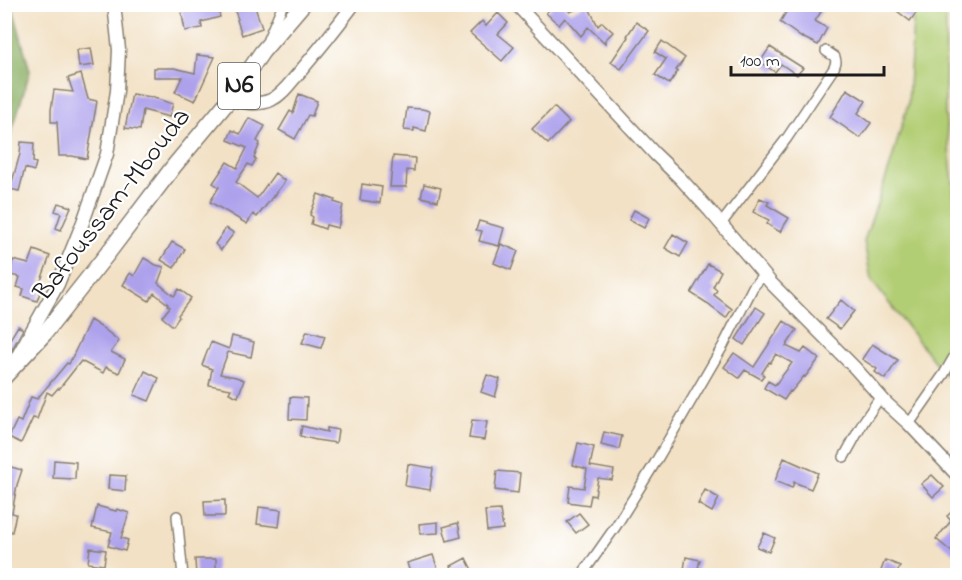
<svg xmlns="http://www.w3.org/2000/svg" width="962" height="580" viewBox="0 0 962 580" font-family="'Indie Flower',sans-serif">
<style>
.green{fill:#b2ce75;stroke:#677548;stroke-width:1.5}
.forest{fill:#8db166;stroke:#546641;stroke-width:1.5}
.building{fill:#ada1ec}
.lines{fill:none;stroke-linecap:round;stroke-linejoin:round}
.minor-casing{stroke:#877e70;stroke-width:12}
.tertiary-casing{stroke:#877e70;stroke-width:15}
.trunk-casing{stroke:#877e70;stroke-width:18}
.minor{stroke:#fff;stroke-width:9}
.tertiary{stroke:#fff;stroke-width:12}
.trunk{stroke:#fff;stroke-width:15}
.labels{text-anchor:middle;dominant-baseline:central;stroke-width:4.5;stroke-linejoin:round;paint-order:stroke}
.shield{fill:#fff;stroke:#606060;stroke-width:1.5}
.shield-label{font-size:26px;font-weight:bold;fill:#1c1c1c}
.street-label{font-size:27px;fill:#1c1c1c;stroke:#fff}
</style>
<rect width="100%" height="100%" fill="#fff"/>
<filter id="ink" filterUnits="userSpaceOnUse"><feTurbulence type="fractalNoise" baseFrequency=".0167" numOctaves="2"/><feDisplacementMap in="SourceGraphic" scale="12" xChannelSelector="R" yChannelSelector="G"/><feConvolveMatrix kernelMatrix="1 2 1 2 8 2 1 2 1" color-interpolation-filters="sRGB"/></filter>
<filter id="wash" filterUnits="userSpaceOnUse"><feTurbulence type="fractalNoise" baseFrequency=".008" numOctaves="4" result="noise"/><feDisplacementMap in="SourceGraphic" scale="24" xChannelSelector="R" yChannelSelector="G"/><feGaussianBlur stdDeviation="1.35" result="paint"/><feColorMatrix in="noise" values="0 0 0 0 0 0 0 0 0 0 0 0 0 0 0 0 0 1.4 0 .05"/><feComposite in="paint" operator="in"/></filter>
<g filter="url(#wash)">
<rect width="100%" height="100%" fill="#f2e1c5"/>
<!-- green -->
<path class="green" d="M 914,5 L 946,5 L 945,114 L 958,225 L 957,379 L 944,374 L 871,280 L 864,241 L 890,166 L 908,104 Z"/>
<!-- forest -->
<path class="forest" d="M 12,5 L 30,71 L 5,154 L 4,5 Z"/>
<g id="blocks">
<!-- building -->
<path class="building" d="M 208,4 L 217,4 L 220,17 L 201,22 L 202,28 L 185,31 L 181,9 Z
M 232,4 L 254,4 L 262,28 L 242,35 L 237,20 L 238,19 Z
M 554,4 L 562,4 L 570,12 L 587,4 L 598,26 L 602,22 L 613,32 L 605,40 L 605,43 L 588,27 L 581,36 L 565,18 L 559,25 L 546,13 Z
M 791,4 L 801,10 L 805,4 L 826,4 L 815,21 L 827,28 L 818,45 L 802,37 L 802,38 L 780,22 Z
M 888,4 L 923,4 L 910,21 Z
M 498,13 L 508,23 L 498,34 L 514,47 L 502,61 L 470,33 L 482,21 L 486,26 Z
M 636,22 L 649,31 L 621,69 L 611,62 L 628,37 L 627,36 Z
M 662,41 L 685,58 L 676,70 L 678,71 L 669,84 L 655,75 L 666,59 L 655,52 Z
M 770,47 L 803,68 L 797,75 L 781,64 L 775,72 L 760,62 Z
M 91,48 L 94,65 L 79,67 L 77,50 Z
M 197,55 L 215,57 L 195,101 L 175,92 L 182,77 L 154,77 L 154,68 L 174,68 L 195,73 Z
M 81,74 L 88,99 L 97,101 L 87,159 L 72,156 L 59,156 L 57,122 L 51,122 L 51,110 L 54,90 L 73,92 L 68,78 Z
M 847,89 L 866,101 L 858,113 L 871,123 L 860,138 L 830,117 Z
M 132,94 L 151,97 L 173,104 L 169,117 L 143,110 L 140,130 L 125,128 Z
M 299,94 L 317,101 L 312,116 L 308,115 L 295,139 L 279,130 L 290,111 L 293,113 Z
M 554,107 L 569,122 L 548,144 L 532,129 Z
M 407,108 L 422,109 L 430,111 L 426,131 L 414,128 L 414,131 L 404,130 Z
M 249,118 L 265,126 L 257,141 L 260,143 L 254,158 L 256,159 L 252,166 L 248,164 L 236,182 L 257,198 L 275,173 L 285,181 L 257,217 L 253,214 L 247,224 L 210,202 L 219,187 L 213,183 L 227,162 L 237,168 L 247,148 L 228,140 L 232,130 L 240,134 Z
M 21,142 L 34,143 L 33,162 L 36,163 L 34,171 L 25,168 L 19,191 L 10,189 L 20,154 Z
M 393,156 L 415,158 L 414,171 L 407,170 L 406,187 L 390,187 Z
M 362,184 L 382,187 L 380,203 L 360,200 Z
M 424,184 L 441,188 L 438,201 L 421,197 Z
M 318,194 L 335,200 L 334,202 L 343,205 L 338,228 L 326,225 L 325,229 L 311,224 L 313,217 L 310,215 Z
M 760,198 L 769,202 L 767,205 L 789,218 L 780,232 L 767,224 L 769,220 L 753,212 Z
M 58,203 L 71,207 L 61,230 L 56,228 L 61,213 L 55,211 Z
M 634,210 L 649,218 L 644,228 L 629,220 Z
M 479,221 L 504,228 L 499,246 L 479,241 L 482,231 L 476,230 Z
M 226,228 L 234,233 L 221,250 L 215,244 Z
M 673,234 L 688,243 L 680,257 L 665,248 Z
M 172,242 L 185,249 L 174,268 L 161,260 Z
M 501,244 L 518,251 L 511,270 L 494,263 Z
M 34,250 L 50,256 L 39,286 L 42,287 L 37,301 L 22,296 L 24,289 L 17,287 L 20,277 L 10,275 L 13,260 L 29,264 Z
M 144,258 L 156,265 L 164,267 L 158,283 L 174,296 L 179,289 L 191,298 L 178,315 L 179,317 L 173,326 L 162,317 L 170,307 L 167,305 L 168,304 L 154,293 L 149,301 L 123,285 L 130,273 L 134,276 Z
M 708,264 L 721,271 L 713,287 L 717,290 L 714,295 L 732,309 L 726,318 L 710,306 L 710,305 L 691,293 Z
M 841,300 L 854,311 L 840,329 L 826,319 Z
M 756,307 L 765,313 L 744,345 L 736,339 Z
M 90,320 L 104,329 L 119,341 L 111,352 L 125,359 L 119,373 L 106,367 L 103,373 L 81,361 L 59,389 L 58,388 L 52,395 L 47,392 L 37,419 L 33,418 L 21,443 L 9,437 L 17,420 L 21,422 L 31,397 L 37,399 L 67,363 L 69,364 Z
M 784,321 L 797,330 L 786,346 L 801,353 L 805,348 L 819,359 L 805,377 L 804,376 L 791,392 L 790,391 L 784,400 L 764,388 L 768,381 L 775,385 L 792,363 L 776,354 L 770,363 L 769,362 L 762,373 L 764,375 L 761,379 L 745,370 L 739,378 L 724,367 L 734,353 L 754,367 Z
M 18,326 L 23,329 L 10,353 L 9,357 L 4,362 L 4,349 Z
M 307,331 L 325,336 L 321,348 L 302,343 Z
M 232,336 L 254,342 L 251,357 L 228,352 L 220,374 L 236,377 L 244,380 L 238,397 L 229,393 L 231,389 L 209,385 L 212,369 L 202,365 L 211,342 L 229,349 Z
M 872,344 L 898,360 L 885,379 L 875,372 L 877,369 L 862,359 Z
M 145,371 L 159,378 L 149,401 L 134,395 Z
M 487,375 L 500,379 L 495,397 L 481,392 Z
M 290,397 L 307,398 L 306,420 L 289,419 Z
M 472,420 L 487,422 L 484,440 L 469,438 Z
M 302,426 L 327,432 L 327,428 L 338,430 L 336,443 L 316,440 L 300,436 Z
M 604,432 L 622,436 L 619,449 L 601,445 Z
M 578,443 L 594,447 L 590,466 L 614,470 L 612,480 L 598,478 L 595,496 L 591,495 L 589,505 L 568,502 L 570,486 L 584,488 L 587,469 L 573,465 Z
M 784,458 L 818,473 L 811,489 L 794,482 L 792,488 L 775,481 Z
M 54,460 L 76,462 L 75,479 L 53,478 Z
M 408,464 L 433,468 L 430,490 L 405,486 Z
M 4,465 L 22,470 L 17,485 L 12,513 L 16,514 L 12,532 L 4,532 Z
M 497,471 L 520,473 L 518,493 L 495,490 Z
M 109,475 L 126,476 L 125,491 L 108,489 Z
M 932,475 L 944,487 L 933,497 L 921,484 Z
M 705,490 L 719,498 L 712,512 L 698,504 Z
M 225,500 L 225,516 L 205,516 L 204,501 Z
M 97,506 L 116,511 L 117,509 L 129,513 L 121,538 L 128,540 L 125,551 L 108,546 L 112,532 L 92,528 Z
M 259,507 L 281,510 L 279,527 L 257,524 Z
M 957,507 L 957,548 L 953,553 L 936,539 L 951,521 L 947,516 Z
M 500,510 L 503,529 L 487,531 L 485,511 Z
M 579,513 L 588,524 L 576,533 L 567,522 Z
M 438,522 L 438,533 L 420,534 L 419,524 Z
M 458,523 L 461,537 L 447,541 L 443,527 Z
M 764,533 L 775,538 L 769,552 L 757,547 Z
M 90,548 L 106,550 L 104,565 L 88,563 Z
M 433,555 L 440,576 L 411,576 L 407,563 Z
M 686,557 L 700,560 L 696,576 L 683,576 Z
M 466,558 L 475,576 L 456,576 L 451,566 Z
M 195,559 L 216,559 L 216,576 L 196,576 Z
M 885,560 L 900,566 L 896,576 L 879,576 Z"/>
</g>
</g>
<g filter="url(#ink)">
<use href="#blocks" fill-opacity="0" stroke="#877e70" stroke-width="1.5"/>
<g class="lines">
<!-- minor casing -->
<g class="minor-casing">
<path id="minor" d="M 268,39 L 283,4
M 721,224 L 787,138 L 834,68 L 836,62 L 835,57 L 826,51
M 909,424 L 944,374 L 958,350
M 844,457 L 864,421 L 881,396
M 177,516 L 183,576
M 581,576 L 616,526 L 655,463 L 723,346 L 753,287 L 763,275"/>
</g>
<!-- tertiary casing -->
<g class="tertiary-casing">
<path id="tertiary" d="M 516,4 L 655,154 L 680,178 L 710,211 L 771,283 L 855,368 L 886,403 L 909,424 L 958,476
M 229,100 C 242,102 258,106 271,100 C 282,95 290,83 298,74 C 317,52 336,28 354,4
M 17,357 L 58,284 L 83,222 L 107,154 L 117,91 L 119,50 L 114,4"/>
</g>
<!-- trunk casing -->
<g class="trunk-casing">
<path id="trunk" d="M 4,377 L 44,334 L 108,253 L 174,166 L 229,100 L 262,52 L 303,4"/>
</g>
<!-- minor -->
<use href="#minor" class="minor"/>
<!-- tertiary -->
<use href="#tertiary" class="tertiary"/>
<!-- trunk -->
<use href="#trunk" class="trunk"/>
</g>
</g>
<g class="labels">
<!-- shield labels -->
<rect class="shield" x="218" y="63" width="42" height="46" rx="4.5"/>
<g class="shield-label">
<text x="239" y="86">N6</text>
</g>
<!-- street labels -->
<g class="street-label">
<text transform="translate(113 205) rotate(-52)">Bafoussam-Mbouda</text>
</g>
</g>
<!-- margin -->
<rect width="962" height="580" fill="none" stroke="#fff" stroke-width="24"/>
<!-- scale -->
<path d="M731 66v9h153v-9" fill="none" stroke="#1c1c1c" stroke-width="3"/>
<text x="740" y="66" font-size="18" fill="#1c1c1c" stroke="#ffffff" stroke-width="4.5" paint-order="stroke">100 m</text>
</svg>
